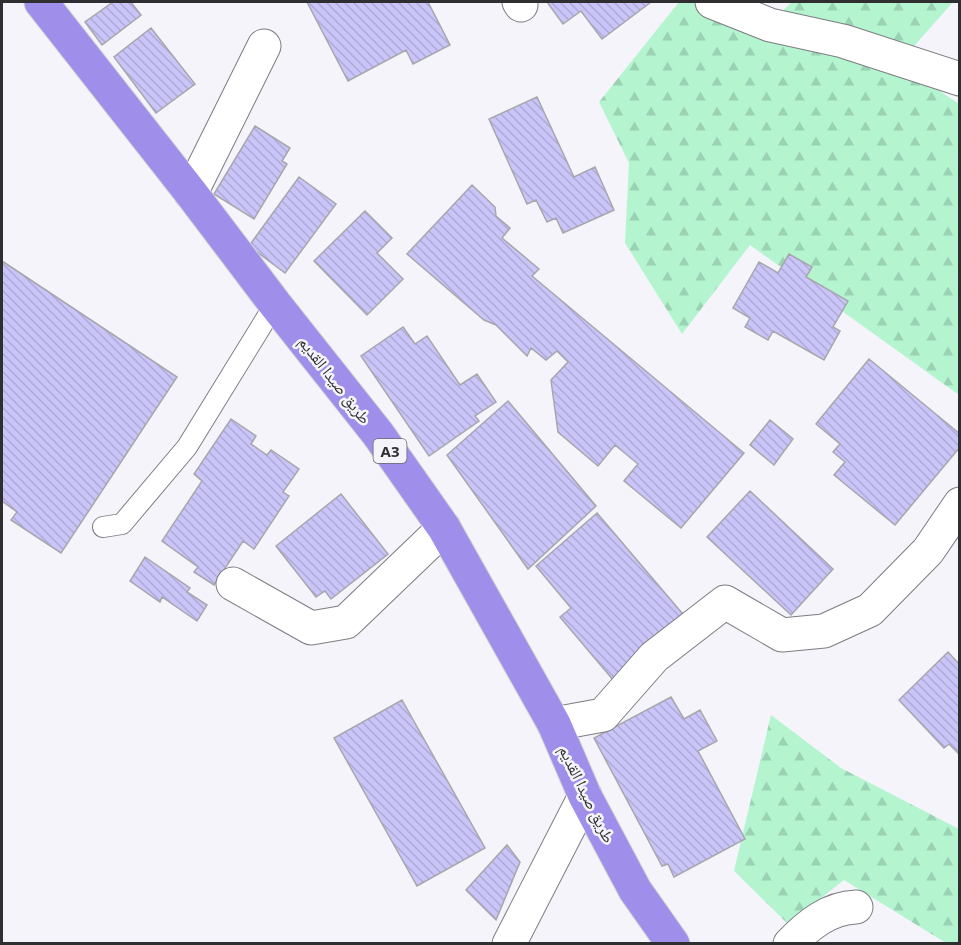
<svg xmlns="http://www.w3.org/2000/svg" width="961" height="945" viewBox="0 0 961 945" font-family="'Open Sans','Noto Naskh Arabic',sans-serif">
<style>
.forest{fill:url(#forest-firs)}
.building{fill:url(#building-back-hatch);stroke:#a6a6ac;stroke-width:1.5}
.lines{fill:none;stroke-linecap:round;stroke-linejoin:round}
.service-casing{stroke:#7c7c82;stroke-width:22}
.minor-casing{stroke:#7c7c82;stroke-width:35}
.trunk-casing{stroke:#d1d1d2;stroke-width:35}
.service{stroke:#fff;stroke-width:20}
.minor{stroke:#fff;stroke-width:33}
.trunk{stroke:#9f8eea;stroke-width:33}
.labels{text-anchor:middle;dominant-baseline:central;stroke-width:5;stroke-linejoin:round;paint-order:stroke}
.shield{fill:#f4f4fa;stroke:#6a6a6d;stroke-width:1.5}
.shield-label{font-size:15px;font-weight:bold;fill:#2f2f31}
.street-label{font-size:16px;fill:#2f2f31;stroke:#f4f4fa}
</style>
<defs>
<pattern id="forest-firs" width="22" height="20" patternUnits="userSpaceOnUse" patternTransform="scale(1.5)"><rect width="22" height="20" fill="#b4f5d0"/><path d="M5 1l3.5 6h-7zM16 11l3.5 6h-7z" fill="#9bd2b3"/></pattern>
<pattern id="building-back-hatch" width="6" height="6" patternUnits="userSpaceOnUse" patternTransform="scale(1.5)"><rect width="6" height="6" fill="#cac5f9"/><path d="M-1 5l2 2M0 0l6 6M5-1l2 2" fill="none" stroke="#aeaad6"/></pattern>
</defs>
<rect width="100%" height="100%" fill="#f4f4fa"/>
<!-- forest -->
<path class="forest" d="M 679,2 L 701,2 L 754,37 L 792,2 L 953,2 L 899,63 L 959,104 L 959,395 L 750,245 L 682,334 L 625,243 L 629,163 L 599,102 Z
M 771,715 L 841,768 L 959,829 L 959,943 L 946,943 L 844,880 L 788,924 L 734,871 Z"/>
<!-- building -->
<path class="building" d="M 113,2 L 131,2 L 141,15 L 102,45 L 85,22 Z
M 307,2 L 428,2 L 450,45 L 413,64 L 406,50 L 348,81 Z
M 547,2 L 651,2 L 602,39 L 581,11 L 563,24 Z
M 151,28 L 195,84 L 156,113 L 114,57 Z
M 537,97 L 574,177 L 595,167 L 614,210 L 563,233 L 556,218 L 547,222 L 536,200 L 527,204 L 489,119 Z
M 255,126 L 290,148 L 282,161 L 287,164 L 254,219 L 214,194 Z
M 299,177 L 336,204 L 285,273 L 249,246 Z
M 472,185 L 495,207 L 496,216 L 510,228 L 502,238 L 539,269 L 532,276 L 744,453 L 681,528 L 624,481 L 638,464 L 615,445 L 598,466 L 558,432 L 551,380 L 568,362 L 557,351 L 546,360 L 531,348 L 527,356 L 496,325 L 484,320 L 407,254 Z
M 365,211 L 392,238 L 377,253 L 403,279 L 367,315 L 314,261 Z
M 789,254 L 812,267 L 806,277 L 848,301 L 833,327 L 840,331 L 824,360 L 773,331 L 768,340 L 745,327 L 750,318 L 733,308 L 759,262 L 778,273 Z
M 2,261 L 177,377 L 61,553 L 11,520 L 17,512 L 2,501 Z
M 403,327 L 415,344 L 427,336 L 460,385 L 477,374 L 496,402 L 475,416 L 479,421 L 429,456 L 361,356 Z
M 869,359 L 960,434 L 960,447 L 895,525 L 834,475 L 845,462 L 833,452 L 840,444 L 816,424 Z
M 508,401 L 596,506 L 528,569 L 447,455 Z
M 231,419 L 256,436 L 251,444 L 267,455 L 271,450 L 299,469 L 283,492 L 289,496 L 254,549 L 243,541 L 214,585 L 194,572 L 198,567 L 162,541 L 202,481 L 194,474 Z
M 770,420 L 793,439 L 774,465 L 750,445 Z
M 750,491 L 833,569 L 791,615 L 707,537 Z
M 341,494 L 388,554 L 331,599 L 325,591 L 316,597 L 276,546 Z
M 597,513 L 687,619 L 614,681 L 560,617 L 571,608 L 536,566 Z
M 145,557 L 190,588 L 187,592 L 207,605 L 197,621 L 162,597 L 160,602 L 130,581 Z
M 948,652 L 960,665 L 960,755 L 949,744 L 944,748 L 899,700 Z
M 671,697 L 684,719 L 700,710 L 717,741 L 698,751 L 745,839 L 674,877 L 668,864 L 662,866 L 594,738 Z
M 402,700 L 485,848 L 417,886 L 334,738 Z
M 507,845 L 520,862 L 496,920 L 466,890 Z"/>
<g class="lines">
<!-- service casing -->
<g class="service-casing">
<path id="service" d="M 103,527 L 122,524 L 187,447 L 275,304"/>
</g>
<!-- minor casing -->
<g class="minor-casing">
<path id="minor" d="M 519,2 L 521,5
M 712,2 L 770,25 L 843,41 L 960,79
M 191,193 L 264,46
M 233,584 L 311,628 L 346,622 L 444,528
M 554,724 L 603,715 L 654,657 L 725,602 L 782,635 L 824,631 L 870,610 L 928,551 L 960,504
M 509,944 L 585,796
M 790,944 C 808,925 829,908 856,907"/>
</g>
<!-- trunk casing -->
<g class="trunk-casing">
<path id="trunk" d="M 41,2 L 191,193 L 275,304 L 378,434 L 444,528 L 554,724 L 585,796 L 635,890 L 673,944"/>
</g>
<!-- service -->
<use href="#service" class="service"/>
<!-- minor -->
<use href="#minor" class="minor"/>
<!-- trunk -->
<use href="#trunk" class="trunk"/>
</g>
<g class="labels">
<!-- shield labels -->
<rect class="shield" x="373.5" y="439" width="33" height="24" rx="4.5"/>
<g class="shield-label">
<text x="390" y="451">A3</text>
</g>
<!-- street labels -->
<g class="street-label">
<text transform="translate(335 380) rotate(52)">طريق صيدا القديم</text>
<text transform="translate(587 794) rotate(64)">طريق صيدا القديم</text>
</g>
</g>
<!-- border -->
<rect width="961" height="945" fill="none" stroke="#2f2f31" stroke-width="6"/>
</svg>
